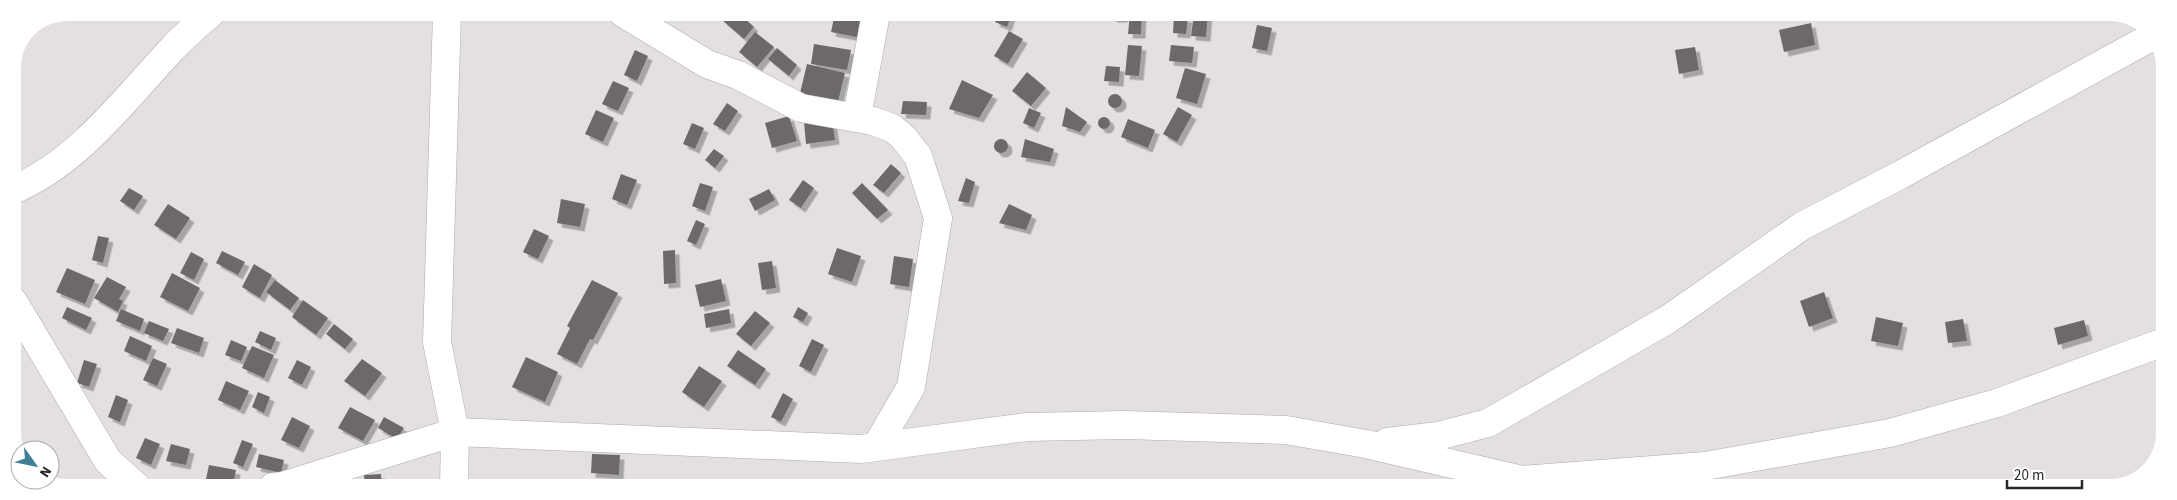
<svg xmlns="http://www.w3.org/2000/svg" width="2177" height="500" viewBox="0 0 2177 500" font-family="'Source Sans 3',sans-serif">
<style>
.building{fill:#6d696a;filter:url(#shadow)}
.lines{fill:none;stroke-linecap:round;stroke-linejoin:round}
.minor-casing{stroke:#afabab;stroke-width:29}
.minor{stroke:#fff;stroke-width:28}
</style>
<defs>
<filter id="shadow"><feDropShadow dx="4.5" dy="4.5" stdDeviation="0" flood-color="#0004"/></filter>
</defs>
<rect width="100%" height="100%" fill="#e4e0e0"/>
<!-- building -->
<path class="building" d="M 728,13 L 739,13 L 754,27 L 744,39 L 722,20 Z
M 835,13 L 865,13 L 861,38 L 831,32 Z
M 998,13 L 1012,13 L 1007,27 L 995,22 Z
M 1113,13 L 1124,13 L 1123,18 L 1112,18 Z
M 1130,13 L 1142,13 L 1141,34 L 1128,34 Z
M 1194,13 L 1208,13 L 1206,37 L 1191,36 Z
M 1174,16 L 1188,18 L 1186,34 L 1173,33 Z
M 1811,23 L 1815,45 L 1784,52 L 1779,30 Z
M 1257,25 L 1272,28 L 1267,51 L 1252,48 Z
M 1009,31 L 1023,39 L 1008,64 L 994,56 Z
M 755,32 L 774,47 L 757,67 L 739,52 Z
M 814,44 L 851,50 L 847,70 L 811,64 Z
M 1128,45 L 1142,46 L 1139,76 L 1125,75 Z
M 1171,45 L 1194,47 L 1192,63 L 1169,61 Z
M 1695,47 L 1699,70 L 1679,74 L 1675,50 Z
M 777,48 L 797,65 L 789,76 L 768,59 Z
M 635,50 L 648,56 L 637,81 L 624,75 Z
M 807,64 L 845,73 L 838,102 L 800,93 Z
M 1106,66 L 1120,67 L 1119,82 L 1104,81 Z
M 1185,68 L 1206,74 L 1197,104 L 1176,98 Z
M 1027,72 L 1046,88 L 1031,106 L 1012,91 Z
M 962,80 L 993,95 L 979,118 L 949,109 Z
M 613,81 L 629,88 L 618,111 L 602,104 Z
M1108 101a7 7 0 1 1 14 0a7 7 0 1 1-14 0Z
M 903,101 L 927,102 L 926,115 L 901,114 Z
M 727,103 L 738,111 L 725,131 L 713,124 Z
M 1066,107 L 1087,122 L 1080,132 L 1062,126 Z
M 1178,107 L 1192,115 L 1177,142 L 1163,134 Z
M 1029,108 L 1041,113 L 1034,128 L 1023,123 Z
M 596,110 L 614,118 L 603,142 L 585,134 Z
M 789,116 L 797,141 L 772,148 L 765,123 Z
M1098 123a6 6 0 1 1 12 0a6 6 0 1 1-12 0Z
M 832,119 L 835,140 L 806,144 L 804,122 Z
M 1128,119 L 1155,130 L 1148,148 L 1121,137 Z
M 692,123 L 704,128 L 695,149 L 683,144 Z
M994 146a7 7 0 1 1 14 0a7 7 0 1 1-14 0Z
M 1025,139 L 1054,149 L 1050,162 L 1021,157 Z
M 714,149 L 724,156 L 715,168 L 705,160 Z
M 891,164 L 901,173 L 884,193 L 873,185 Z
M 621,174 L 637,180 L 627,205 L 612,199 Z
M 966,178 L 975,182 L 969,203 L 958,201 Z
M 803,180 L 814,188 L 801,208 L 789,200 Z
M 700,183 L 713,187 L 705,211 L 692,206 Z
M 862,183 L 888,210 L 877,219 L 852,193 Z
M 129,188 L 143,196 L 134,210 L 120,201 Z
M 769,189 L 775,200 L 755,211 L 749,199 Z
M 561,199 L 585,204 L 580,227 L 557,223 Z
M 168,204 L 190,218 L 176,239 L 154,225 Z
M 1009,204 L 1032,215 L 1026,230 L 999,223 Z
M 696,220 L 705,224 L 696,245 L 687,241 Z
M 534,229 L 549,236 L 538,259 L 523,252 Z
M 98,236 L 109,238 L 103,263 L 92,260 Z
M 837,248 L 861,256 L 852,282 L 828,274 Z
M 675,250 L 676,283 L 664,284 L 663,251 Z
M 222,251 L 245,262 L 238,275 L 216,263 Z
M 191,252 L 204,259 L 194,280 L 180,273 Z
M 894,256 L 913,259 L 909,287 L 890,284 Z
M 772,261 L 776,288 L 762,290 L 758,263 Z
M 254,264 L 272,275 L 260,298 L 242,287 Z
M 67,268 L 95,280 L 85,304 L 56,292 Z
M 172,273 L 200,288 L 188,311 L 160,297 Z
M 107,277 L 126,287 L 119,299 L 123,301 L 118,312 L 94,298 Z
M 721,279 L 726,301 L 700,307 L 695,285 Z
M 275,280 L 299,298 L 290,310 L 266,292 Z
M 592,280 L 618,293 L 593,340 L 590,339 L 577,364 L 557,354 L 570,328 L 567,326 Z
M 1824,292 L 1833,318 L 1809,327 L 1800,301 Z
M 303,300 L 328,318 L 316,335 L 292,317 Z
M 67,307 L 92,318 L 86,330 L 62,318 Z
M 798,307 L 808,313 L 803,322 L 793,317 Z
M 121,309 L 144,319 L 140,331 L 116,321 Z
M 729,309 L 731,323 L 706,328 L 704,314 Z
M 755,311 L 770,323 L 751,346 L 736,334 Z
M 1876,317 L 1903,323 L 1898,346 L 1871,341 Z
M 1963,319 L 1967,341 L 1948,343 L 1945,322 Z
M 2084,320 L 2088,336 L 2058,345 L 2054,328 Z
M 149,321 L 169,329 L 163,341 L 144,333 Z
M 334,324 L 353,339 L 345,349 L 326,334 Z
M 177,328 L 204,338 L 199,353 L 171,343 Z
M 260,331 L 276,338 L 271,350 L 255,342 Z
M 130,336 L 152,346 L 146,361 L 124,351 Z
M 812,339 L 824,345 L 811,372 L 799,366 Z
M 231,340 L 247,347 L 241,361 L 225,355 Z
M 252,346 L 274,355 L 264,378 L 242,368 Z
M 738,350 L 766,369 L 755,385 L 727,366 Z
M 526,357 L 558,372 L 545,402 L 512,387 Z
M 153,358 L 167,364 L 157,386 L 143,380 Z
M 362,359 L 382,373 L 365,396 L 344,381 Z
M 84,360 L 97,364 L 89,387 L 77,383 Z
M 297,360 L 311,367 L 302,385 L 288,378 Z
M 699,366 L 722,381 L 704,407 L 682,392 Z
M 226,381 L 249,391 L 240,410 L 218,400 Z
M 258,392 L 270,397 L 264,413 L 252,407 Z
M 783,393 L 793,399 L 781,422 L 771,417 Z
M 116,395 L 128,400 L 120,422 L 108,417 Z
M 350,407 L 375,420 L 363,441 L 338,428 Z
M 292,417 L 310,426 L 299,448 L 281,440 Z
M 384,417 L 404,428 L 397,439 L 378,428 Z
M 145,438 L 160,444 L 151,465 L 136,458 Z
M 242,440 L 253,444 L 243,467 L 233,463 Z
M 171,444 L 190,449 L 186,465 L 166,461 Z
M 259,454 L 284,460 L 281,473 L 256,467 Z
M 592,454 L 620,455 L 619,475 L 591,473 Z
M 209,465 L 236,470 L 233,485 L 206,479 Z
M 381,474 L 382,487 L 365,487 L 364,475 Z"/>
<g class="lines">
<!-- minor casing -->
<g class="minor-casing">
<path id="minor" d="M 447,13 L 437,342 L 455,432 L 454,487
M 623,13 L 707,64 L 738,75 L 801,108 L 873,121 L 892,128 L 903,137 L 918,156 L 938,218 L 911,387 L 876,447
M 857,117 L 876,13
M 13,190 C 79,162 124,100 172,49 C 184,36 198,24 211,13
M 13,301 L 108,461 L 136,486
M 1387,442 L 1438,436 L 1488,423 L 1667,320 L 1802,226 L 1900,175 L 2153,36
M 273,487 L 282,486 L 455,432 L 861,449 L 1027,427 L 1125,425 L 1286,430 L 1366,444 L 1522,480 L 1705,466 L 1890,433 L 1997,403 L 2164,342"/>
</g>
<!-- minor -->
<use href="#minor" class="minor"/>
</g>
<!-- crop -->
<path d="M0 0H2177V500H0ZM67 21H2110A46 46 0 0 1 2156 67V433A46 46 0 0 1 2110 479H67A46 46 0 0 1 21 433V67A46 46 0 0 1 67 21Z" fill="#fff" fill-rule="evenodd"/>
<!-- north arrow -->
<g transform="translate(35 465) rotate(123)"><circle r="24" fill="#ffffff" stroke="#a9a9a9"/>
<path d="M0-4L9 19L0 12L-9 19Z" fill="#417f95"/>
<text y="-8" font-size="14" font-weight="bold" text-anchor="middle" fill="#292727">N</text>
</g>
<!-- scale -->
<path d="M2007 480v8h75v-8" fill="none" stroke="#292727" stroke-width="2.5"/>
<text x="2014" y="480" font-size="15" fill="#292727" stroke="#ffffff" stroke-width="4" paint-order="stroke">20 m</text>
</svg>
